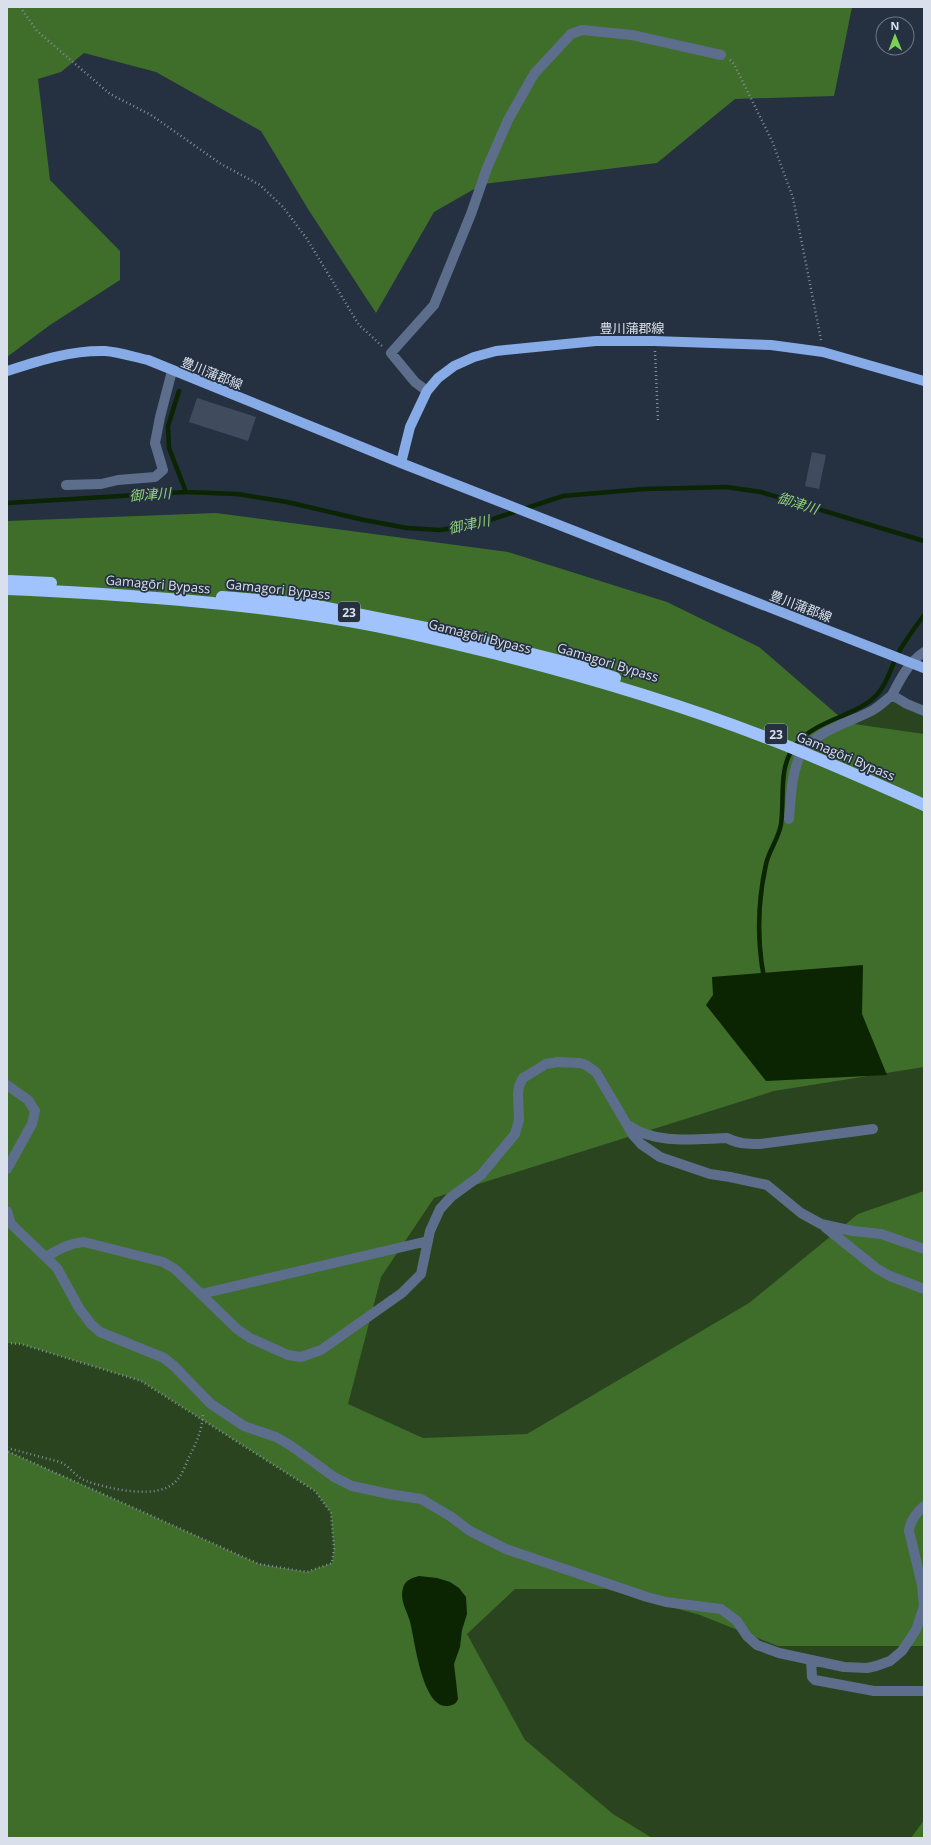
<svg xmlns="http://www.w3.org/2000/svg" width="931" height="1845" viewBox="0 0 931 1845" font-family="'Open Sans','Noto Sans JP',sans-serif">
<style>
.green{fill:#29441f}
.forest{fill:#3e6e2a}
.water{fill:#0b2502}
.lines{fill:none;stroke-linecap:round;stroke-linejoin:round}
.stream{stroke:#0b2502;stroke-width:4.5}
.building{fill:#404c5e}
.path{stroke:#848d9b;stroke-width:2.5;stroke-dasharray:1 3;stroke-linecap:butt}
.minor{stroke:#5c6e8b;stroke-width:10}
.major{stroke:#87abe7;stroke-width:10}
.highway{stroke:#a0c3fd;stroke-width:12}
.labels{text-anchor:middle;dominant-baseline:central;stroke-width:3.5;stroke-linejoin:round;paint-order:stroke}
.shield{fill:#253041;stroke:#a3abb8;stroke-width:1}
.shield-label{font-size:12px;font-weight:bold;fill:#d9e0eb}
.street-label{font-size:13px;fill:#d9e0eb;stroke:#253041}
.water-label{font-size:14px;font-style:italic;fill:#8fd376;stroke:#253041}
</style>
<rect width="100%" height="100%" fill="#253041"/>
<!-- green -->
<path class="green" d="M 901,696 L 924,705 L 924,1838 L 7,1838 L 7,889 L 816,745 L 885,707 Z"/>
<!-- forest -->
<path class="forest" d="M 7,7 L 852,7 L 834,96 L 735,99 L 657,163 L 483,184 L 434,212 L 376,313 L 308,209 L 261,131 L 156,72 L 84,53 L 61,72 L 38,79 L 50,180 L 120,251 L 120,280 L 50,325 L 7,357 Z
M 216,513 L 508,552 L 667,602 L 759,647 L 847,723 L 924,734 L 924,1067 L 774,1091 L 434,1198 L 381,1277 L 348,1404 L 423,1438 L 527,1434 L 749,1303 L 858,1214 L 924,1191 L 924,1646 L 778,1646 L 700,1615 L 606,1589 L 515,1589 L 467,1634 L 525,1740 L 613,1814 L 652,1838 L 7,1838 L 7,1451 L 259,1564 L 307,1572 L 332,1563 L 334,1549 L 331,1513 L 315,1491 L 141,1381 L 21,1344 L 7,1343 L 7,521 Z
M 924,1820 L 924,1838 L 911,1838 Z"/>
<!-- water -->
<path class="water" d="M 863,965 L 862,1014 L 887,1075 L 766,1081 L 706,1005 L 713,995 L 712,977 Z
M 419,1576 L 437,1578 L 450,1582 L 459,1588 L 466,1597 L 467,1614 L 462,1630 L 460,1647 L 454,1664 L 458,1699 C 456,1704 452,1706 446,1706 C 423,1706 415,1644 411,1626 C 409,1613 399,1602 403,1588 C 405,1580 412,1578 419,1576 Z"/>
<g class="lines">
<!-- stream -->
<path class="stream" d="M 179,391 L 168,426 L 169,448 L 186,492
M 7,503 L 186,492 L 237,494 L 287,502 L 364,520 L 407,528 L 440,530 L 475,525 L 563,496 L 644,489 L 726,487 L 761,492 L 924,541
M 764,978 C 757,941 758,900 766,864 C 769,850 779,838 781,824 C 785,797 777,766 797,743 C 817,721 847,718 870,701 C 887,689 890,667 900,650 C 907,638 916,626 924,615"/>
</g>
<!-- building -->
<path class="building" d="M 197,398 L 256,417 L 248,441 L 189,422 Z
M 812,452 L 826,455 L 819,489 L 805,486 Z"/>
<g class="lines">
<!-- path -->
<path class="path" d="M 20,7 L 37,31 L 110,94 L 151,115 L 221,164 L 260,185 L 283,207 L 307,239 L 359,325 L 382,346
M 730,60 L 734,64 L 772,141 L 793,198 L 821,340
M 655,351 L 658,421
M 7,1343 L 21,1344 L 141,1381 L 315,1491 L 331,1513 L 334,1549 L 332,1563 L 307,1572 L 259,1564 L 7,1451
M 7,1448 L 60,1462 C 70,1466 75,1477 86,1481 C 109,1489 160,1501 177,1480 C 183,1474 186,1463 190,1455 C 197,1442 203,1427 203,1412"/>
<!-- minor -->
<path class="minor" d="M 427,391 L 415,382 L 391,353 L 434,305 L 471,214 L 487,168 L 508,120 L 534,74 L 571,34 L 582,30 L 632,35 L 721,55
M 66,485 L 101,484 L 118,480 L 155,477 L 163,470 L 155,443 L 160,417 L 172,371
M 924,652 C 908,663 901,678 892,695 L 907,704 L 924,711
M 789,819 C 791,799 791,777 799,758 C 813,730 848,724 873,710 C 880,706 886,700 892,695
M 7,1085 L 28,1100 L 35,1111 L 32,1124 L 7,1169
M 628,1125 C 656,1145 695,1139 727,1138 C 738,1144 748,1144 760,1144 L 873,1129
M 7,1211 L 11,1224 L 57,1268 L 79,1308 L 91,1324 L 100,1332 L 164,1358 L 174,1366 L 211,1404 L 244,1426 L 276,1437 L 290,1445 L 334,1477 L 352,1486 L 389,1494 L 421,1499 L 450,1516 L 470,1531 L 506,1549 L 647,1597 L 666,1602 L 721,1609 L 737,1621 L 747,1636 L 757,1645 L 779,1653 L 844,1667 L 867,1668 L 876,1666 L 890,1661 L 902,1651 L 916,1630 L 924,1606 L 922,1585 L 909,1531 C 910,1521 916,1513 924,1506
M 825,1227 L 876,1268 L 890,1276 L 924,1289
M 46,1257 C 58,1249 70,1243 84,1242 L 163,1262 L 175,1269 L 237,1329 L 250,1338 L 288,1355 L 301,1357 L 321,1350 L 402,1293 L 421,1274 L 430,1231 L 440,1209 L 451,1197 L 481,1175 L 515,1134 L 519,1120 L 518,1094 L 519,1086 L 523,1078 L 546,1064 L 558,1062 L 580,1063 L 586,1065 L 596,1072 L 633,1135 L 641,1144 L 660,1157 L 710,1174 L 730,1177 L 767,1185 L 801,1213 L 821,1224 L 853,1231 L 881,1234 L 924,1249
M 201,1294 L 428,1241
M 811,1660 L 812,1677 L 815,1680 L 874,1691 L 924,1691"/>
<!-- major -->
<path class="major" d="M 7,371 C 38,361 71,350 105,351 C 119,352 134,357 148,360 L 401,463 L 410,427 L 427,391 L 438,378 L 454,366 L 474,357 L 496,351 L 596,341 L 654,341 L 771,345 L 823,352 L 924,381
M 401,463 L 924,668"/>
<!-- highway -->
<path class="highway" d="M 9,581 L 51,583
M 7,589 C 121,594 236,602 349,621 C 397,629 445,641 493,653 C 589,677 683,705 775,741 C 825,761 875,783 924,805
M 222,597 L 307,604 L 441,631 L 576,665 L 615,678"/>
</g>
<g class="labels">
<!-- shield labels -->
<g class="shield">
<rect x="338" y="602" width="22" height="20" rx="3"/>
<rect x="765" y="724" width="22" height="20" rx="3"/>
</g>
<g class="shield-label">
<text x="349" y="612">23</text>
<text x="776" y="734">23</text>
</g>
<!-- street labels -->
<g class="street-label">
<text x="632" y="328">豊川蒲郡線</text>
<text transform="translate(212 373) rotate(22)">豊川蒲郡線</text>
<text transform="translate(158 584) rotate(5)">Gamagōri Bypass</text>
<text transform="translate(278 589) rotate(6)">Gamagori Bypass</text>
<text transform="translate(801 606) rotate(21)">豊川蒲郡線</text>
<text transform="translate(480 636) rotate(14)">Gamagōri Bypass</text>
<text transform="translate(608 662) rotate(17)">Gamagori Bypass</text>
<text transform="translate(846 756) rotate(23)">Gamagōri Bypass</text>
</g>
<!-- water labels -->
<g class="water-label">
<text transform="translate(150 494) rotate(-4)">御津川</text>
<text transform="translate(798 503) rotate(17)">御津川</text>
<text transform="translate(469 524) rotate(-12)">御津川</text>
</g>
</g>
<!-- border -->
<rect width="931" height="1845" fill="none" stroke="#d9e0eb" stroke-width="16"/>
<!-- north arrow -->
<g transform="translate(895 36) rotate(359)"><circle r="19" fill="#253041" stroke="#6d7685"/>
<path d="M0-3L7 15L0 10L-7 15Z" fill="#7ad156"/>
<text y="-6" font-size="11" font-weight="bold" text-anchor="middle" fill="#d9e0eb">N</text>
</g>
</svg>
